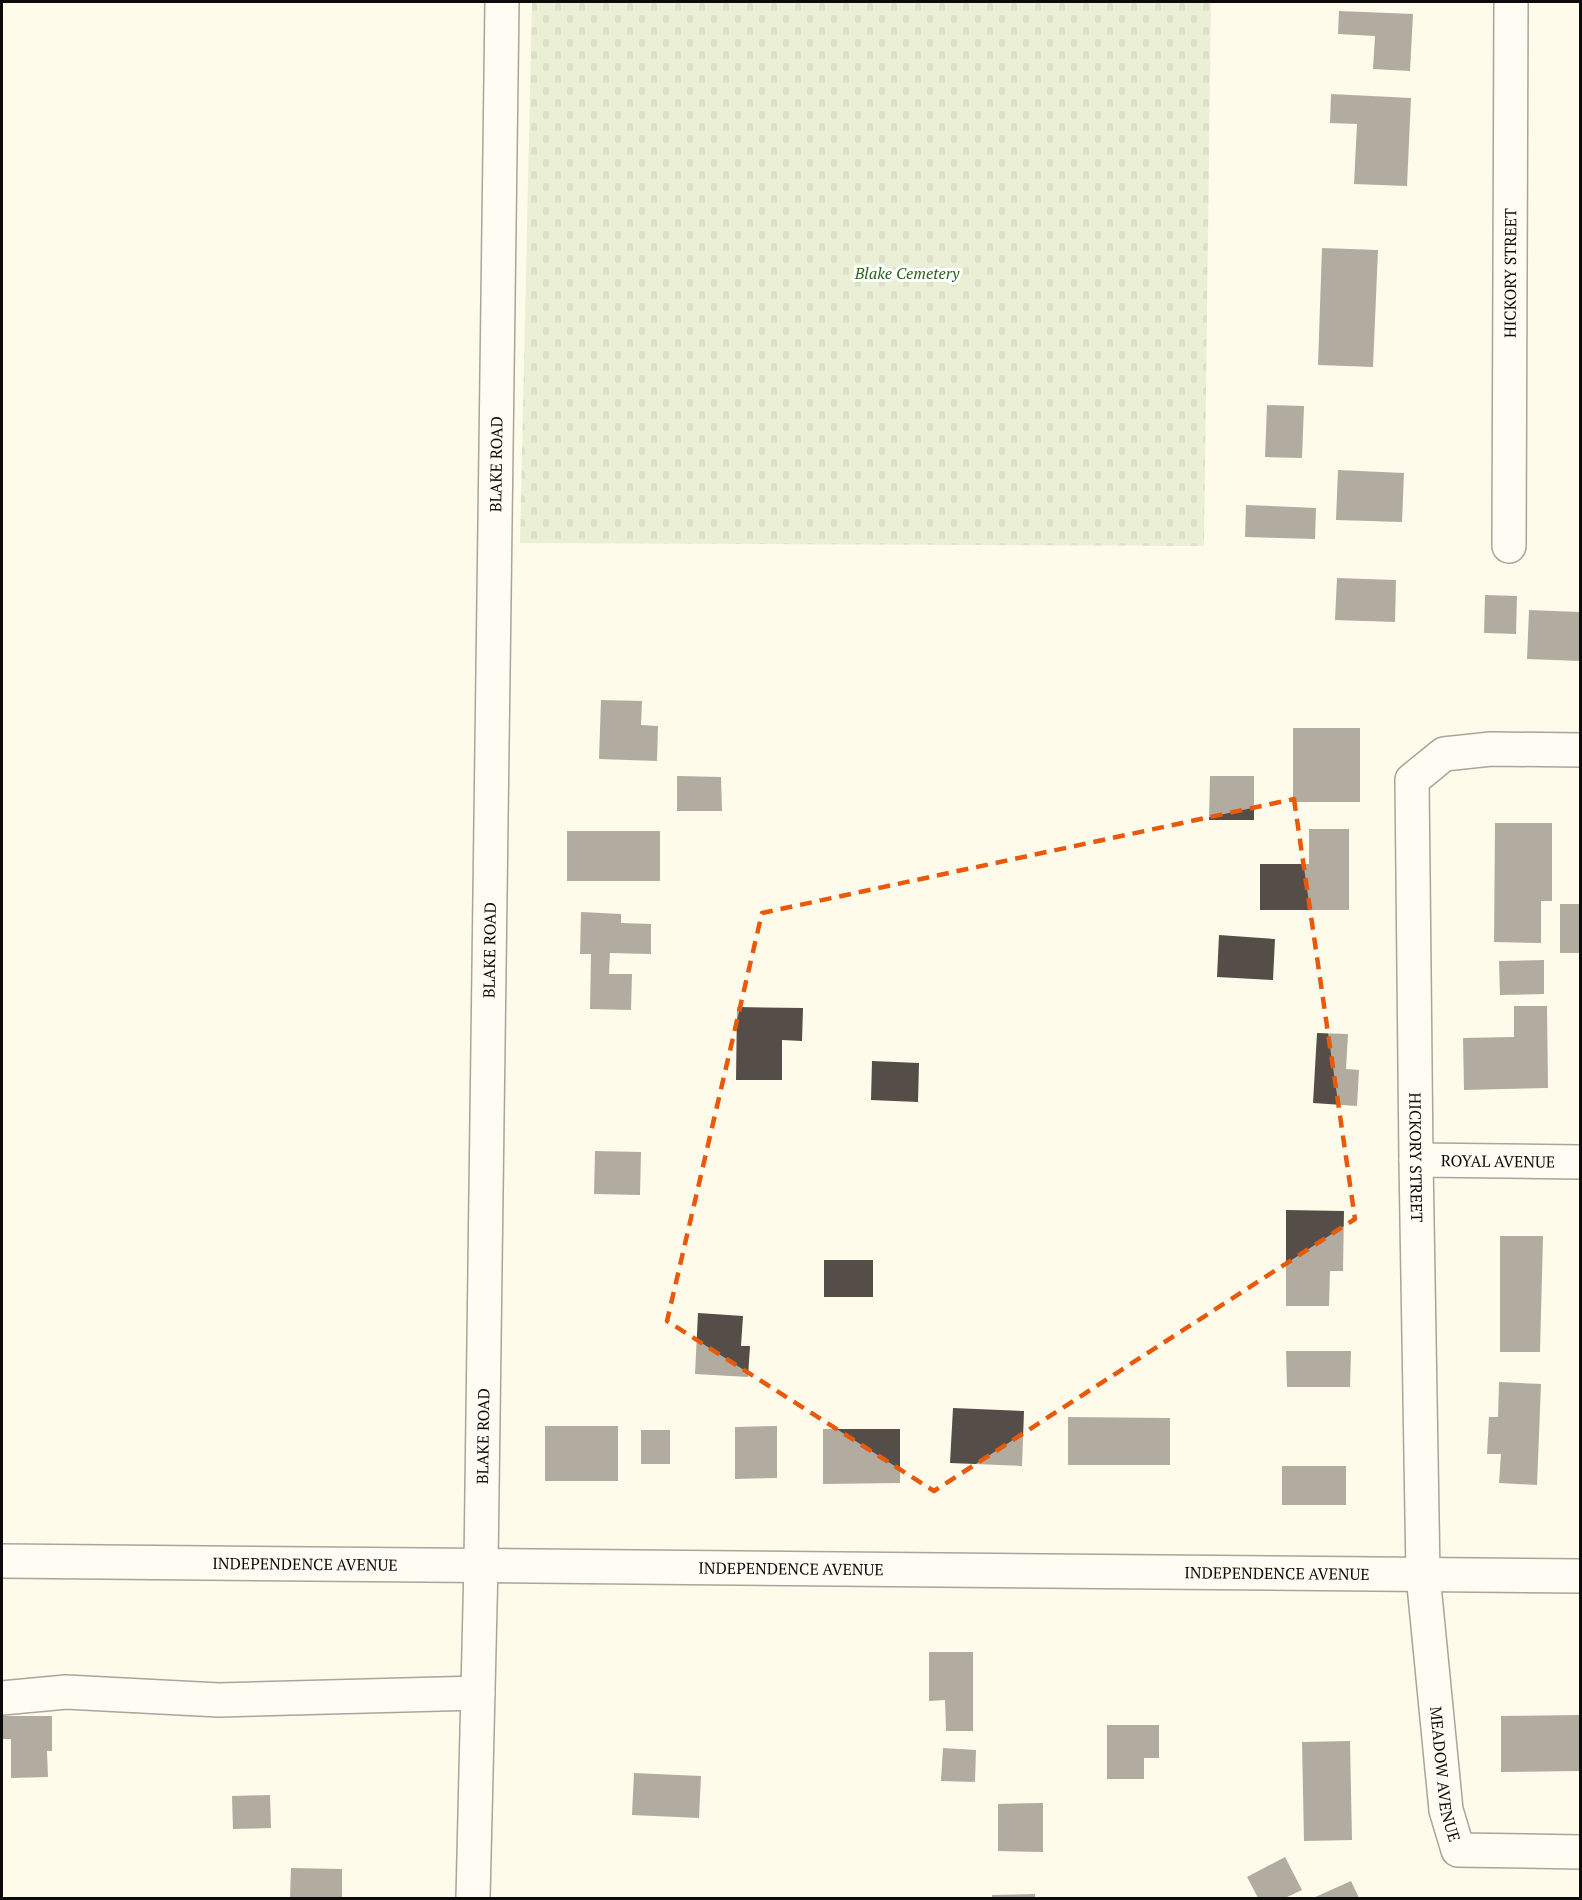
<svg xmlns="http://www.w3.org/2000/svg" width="1582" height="1900" viewBox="0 0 1582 1900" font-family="'PT Serif',serif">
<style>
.cemetery{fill:url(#cemetery-stones)}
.building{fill:#544d48}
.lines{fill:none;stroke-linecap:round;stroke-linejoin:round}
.minor-casing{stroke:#3e3e3e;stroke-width:36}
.minor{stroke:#fff;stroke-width:33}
.marked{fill:none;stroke:#e8590c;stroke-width:4.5;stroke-dasharray:12 8;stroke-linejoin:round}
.labels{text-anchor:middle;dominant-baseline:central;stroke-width:6;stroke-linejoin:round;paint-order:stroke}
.park-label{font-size:16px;font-style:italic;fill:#29641b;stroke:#fff}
.street-label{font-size:16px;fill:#0b0b0b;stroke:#fff}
</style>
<defs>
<pattern id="cemetery-stones" width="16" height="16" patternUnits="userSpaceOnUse" patternTransform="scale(1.5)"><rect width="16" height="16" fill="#d3e0bc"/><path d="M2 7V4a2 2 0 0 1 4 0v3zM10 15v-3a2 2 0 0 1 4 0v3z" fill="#b4bfa0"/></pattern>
</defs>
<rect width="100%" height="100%" fill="#fffbea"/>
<!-- cemetery -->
<path class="cemetery" d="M 532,2 L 1211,2 L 1204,546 L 520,543 Z"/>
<!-- building -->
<path class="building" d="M 1339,11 L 1413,14 L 1410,71 L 1373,69 L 1375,36 L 1338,34 Z
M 1331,94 L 1411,98 L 1407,186 L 1354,184 L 1357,124 L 1330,123 Z
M 1322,248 L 1378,250 L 1373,367 L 1318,365 Z
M 1267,405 L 1304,406 L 1302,458 L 1265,457 Z
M 1338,470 L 1404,473 L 1402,522 L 1336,520 Z
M 1246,505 L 1316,508 L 1315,539 L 1245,537 Z
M 1337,578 L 1396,580 L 1395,622 L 1335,620 Z
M 1485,595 L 1517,596 L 1516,634 L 1484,633 Z
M 1529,610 L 1580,612 L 1580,661 L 1527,659 Z
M 601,700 L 642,701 L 641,725 L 658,726 L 657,761 L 599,759 Z
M 1293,728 L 1360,728 L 1360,802 L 1293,802 Z
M 677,776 L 721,777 L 722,811 L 677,811 Z
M 1210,776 L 1254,776 L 1254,820 L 1209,820 Z
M 1495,823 L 1552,823 L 1552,901 L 1541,901 L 1541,943 L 1494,942 Z
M 1309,829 L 1349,829 L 1349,910 L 1260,910 L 1260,864 L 1309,864 Z
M 567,831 L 660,831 L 660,881 L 567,881 Z
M 1560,904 L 1580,904 L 1580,953 L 1560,953 Z
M 581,912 L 621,914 L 621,923 L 651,924 L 651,954 L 610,953 L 609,974 L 632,974 L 631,1010 L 590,1009 L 591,954 L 580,954 Z
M 1219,935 L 1275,939 L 1273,980 L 1217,977 Z
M 1544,960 L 1544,994 L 1500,995 L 1499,961 Z
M 1514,1006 L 1547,1006 L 1548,1088 L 1464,1090 L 1463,1038 L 1514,1037 Z
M 737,1007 L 803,1008 L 802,1041 L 782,1040 L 782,1080 L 736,1080 Z
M 1317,1033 L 1348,1034 L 1346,1069 L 1359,1070 L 1357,1106 L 1313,1103 Z
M 872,1061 L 919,1063 L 918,1102 L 871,1100 Z
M 595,1151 L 641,1152 L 640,1195 L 594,1194 Z
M 1286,1210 L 1344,1211 L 1343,1271 L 1330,1271 L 1329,1306 L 1286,1306 Z
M 1500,1236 L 1543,1236 L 1540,1352 L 1500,1352 Z
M 824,1260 L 873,1260 L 873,1297 L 824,1297 Z
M 698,1313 L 743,1316 L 741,1346 L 750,1346 L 748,1377 L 695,1374 Z
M 1286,1351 L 1351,1351 L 1350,1387 L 1287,1387 Z
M 1499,1382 L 1541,1384 L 1537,1485 L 1499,1483 L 1501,1454 L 1487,1454 L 1489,1417 L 1498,1417 Z
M 953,1408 L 1024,1411 L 1022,1466 L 950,1463 Z
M 1068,1417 L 1170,1418 L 1170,1465 L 1068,1465 Z
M 545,1426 L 618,1426 L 618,1481 L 545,1481 Z
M 777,1426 L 777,1478 L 735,1479 L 735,1427 Z
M 823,1429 L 900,1429 L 900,1483 L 823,1484 Z
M 641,1430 L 670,1430 L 670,1464 L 641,1464 Z
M 1282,1466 L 1346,1466 L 1346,1505 L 1282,1505 Z
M 929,1652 L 973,1652 L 973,1731 L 946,1731 L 945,1700 L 929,1701 Z
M 1580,1715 L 1580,1771 L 1501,1772 L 1501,1716 Z
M 2,1716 L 52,1716 L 52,1751 L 47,1751 L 48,1777 L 11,1778 L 11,1739 L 2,1739 Z
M 1107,1725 L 1159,1725 L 1159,1758 L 1144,1758 L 1144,1779 L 1107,1779 Z
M 1350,1741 L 1352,1840 L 1304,1841 L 1302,1742 Z
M 943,1748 L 976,1750 L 975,1782 L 941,1781 Z
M 634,1773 L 701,1776 L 699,1818 L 632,1815 Z
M 270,1795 L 271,1828 L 233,1829 L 232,1796 Z
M 1043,1803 L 1043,1852 L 998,1851 L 998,1804 Z
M 1285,1857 L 1302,1890 L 1285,1898 L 1258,1898 L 1247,1877 Z
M 291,1868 L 342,1869 L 342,1898 L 290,1898 Z
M 1351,1881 L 1359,1898 L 1313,1898 Z
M 1035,1894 L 1035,1898 L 992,1898 L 992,1895 Z"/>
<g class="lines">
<!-- minor casing -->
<g class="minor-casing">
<g id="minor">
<path id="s1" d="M 1509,546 L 1511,2"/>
<path id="s2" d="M 1580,750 L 1491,749 L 1444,754 L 1412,780 L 1416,1160 L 1423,1575 L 1446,1810 L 1458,1850 L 1580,1852"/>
<path id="s3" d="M 1416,1160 L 1580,1162"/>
<path id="s4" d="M 2,1561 L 1580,1576"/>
<path d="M 2,1698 L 66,1692 L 219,1700 L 478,1693"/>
<path id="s5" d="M 473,1898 L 481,1565 L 502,2"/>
</g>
</g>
<!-- minor -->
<use href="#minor" class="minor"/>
</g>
<!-- marked area -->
<path d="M0 0H1582V1900H0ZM 1294,799 L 1355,1219 L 934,1491 L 667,1321 L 762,913 Z" fill="#fffbea" fill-opacity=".55" fill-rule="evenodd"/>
<path class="marked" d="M 1294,799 L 1355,1219 L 934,1491 L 667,1321 L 762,913 Z"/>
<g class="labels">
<!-- park labels -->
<g class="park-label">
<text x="907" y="273">Blake Cemetery</text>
</g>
<!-- street labels -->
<g class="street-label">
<text stroke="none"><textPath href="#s1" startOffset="273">HICKORY STREET</textPath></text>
<text stroke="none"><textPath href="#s5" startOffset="1434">BLAKE ROAD</textPath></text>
<text stroke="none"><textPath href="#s5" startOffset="948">BLAKE ROAD</textPath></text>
<text stroke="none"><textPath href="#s2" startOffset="555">HICKORY STREET</textPath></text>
<text stroke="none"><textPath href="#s3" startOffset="82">ROYAL AVENUE</textPath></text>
<text stroke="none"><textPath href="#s5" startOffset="462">BLAKE ROAD</textPath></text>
<text stroke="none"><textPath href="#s4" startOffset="303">INDEPENDENCE AVENUE</textPath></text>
<text stroke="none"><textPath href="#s4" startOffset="789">INDEPENDENCE AVENUE</textPath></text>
<text stroke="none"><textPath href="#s4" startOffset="1275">INDEPENDENCE AVENUE</textPath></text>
<text stroke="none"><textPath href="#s2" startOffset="1173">MEADOW AVENUE</textPath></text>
</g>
</g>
<!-- border -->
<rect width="1582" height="1900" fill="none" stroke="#0b0b0b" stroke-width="6"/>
</svg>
